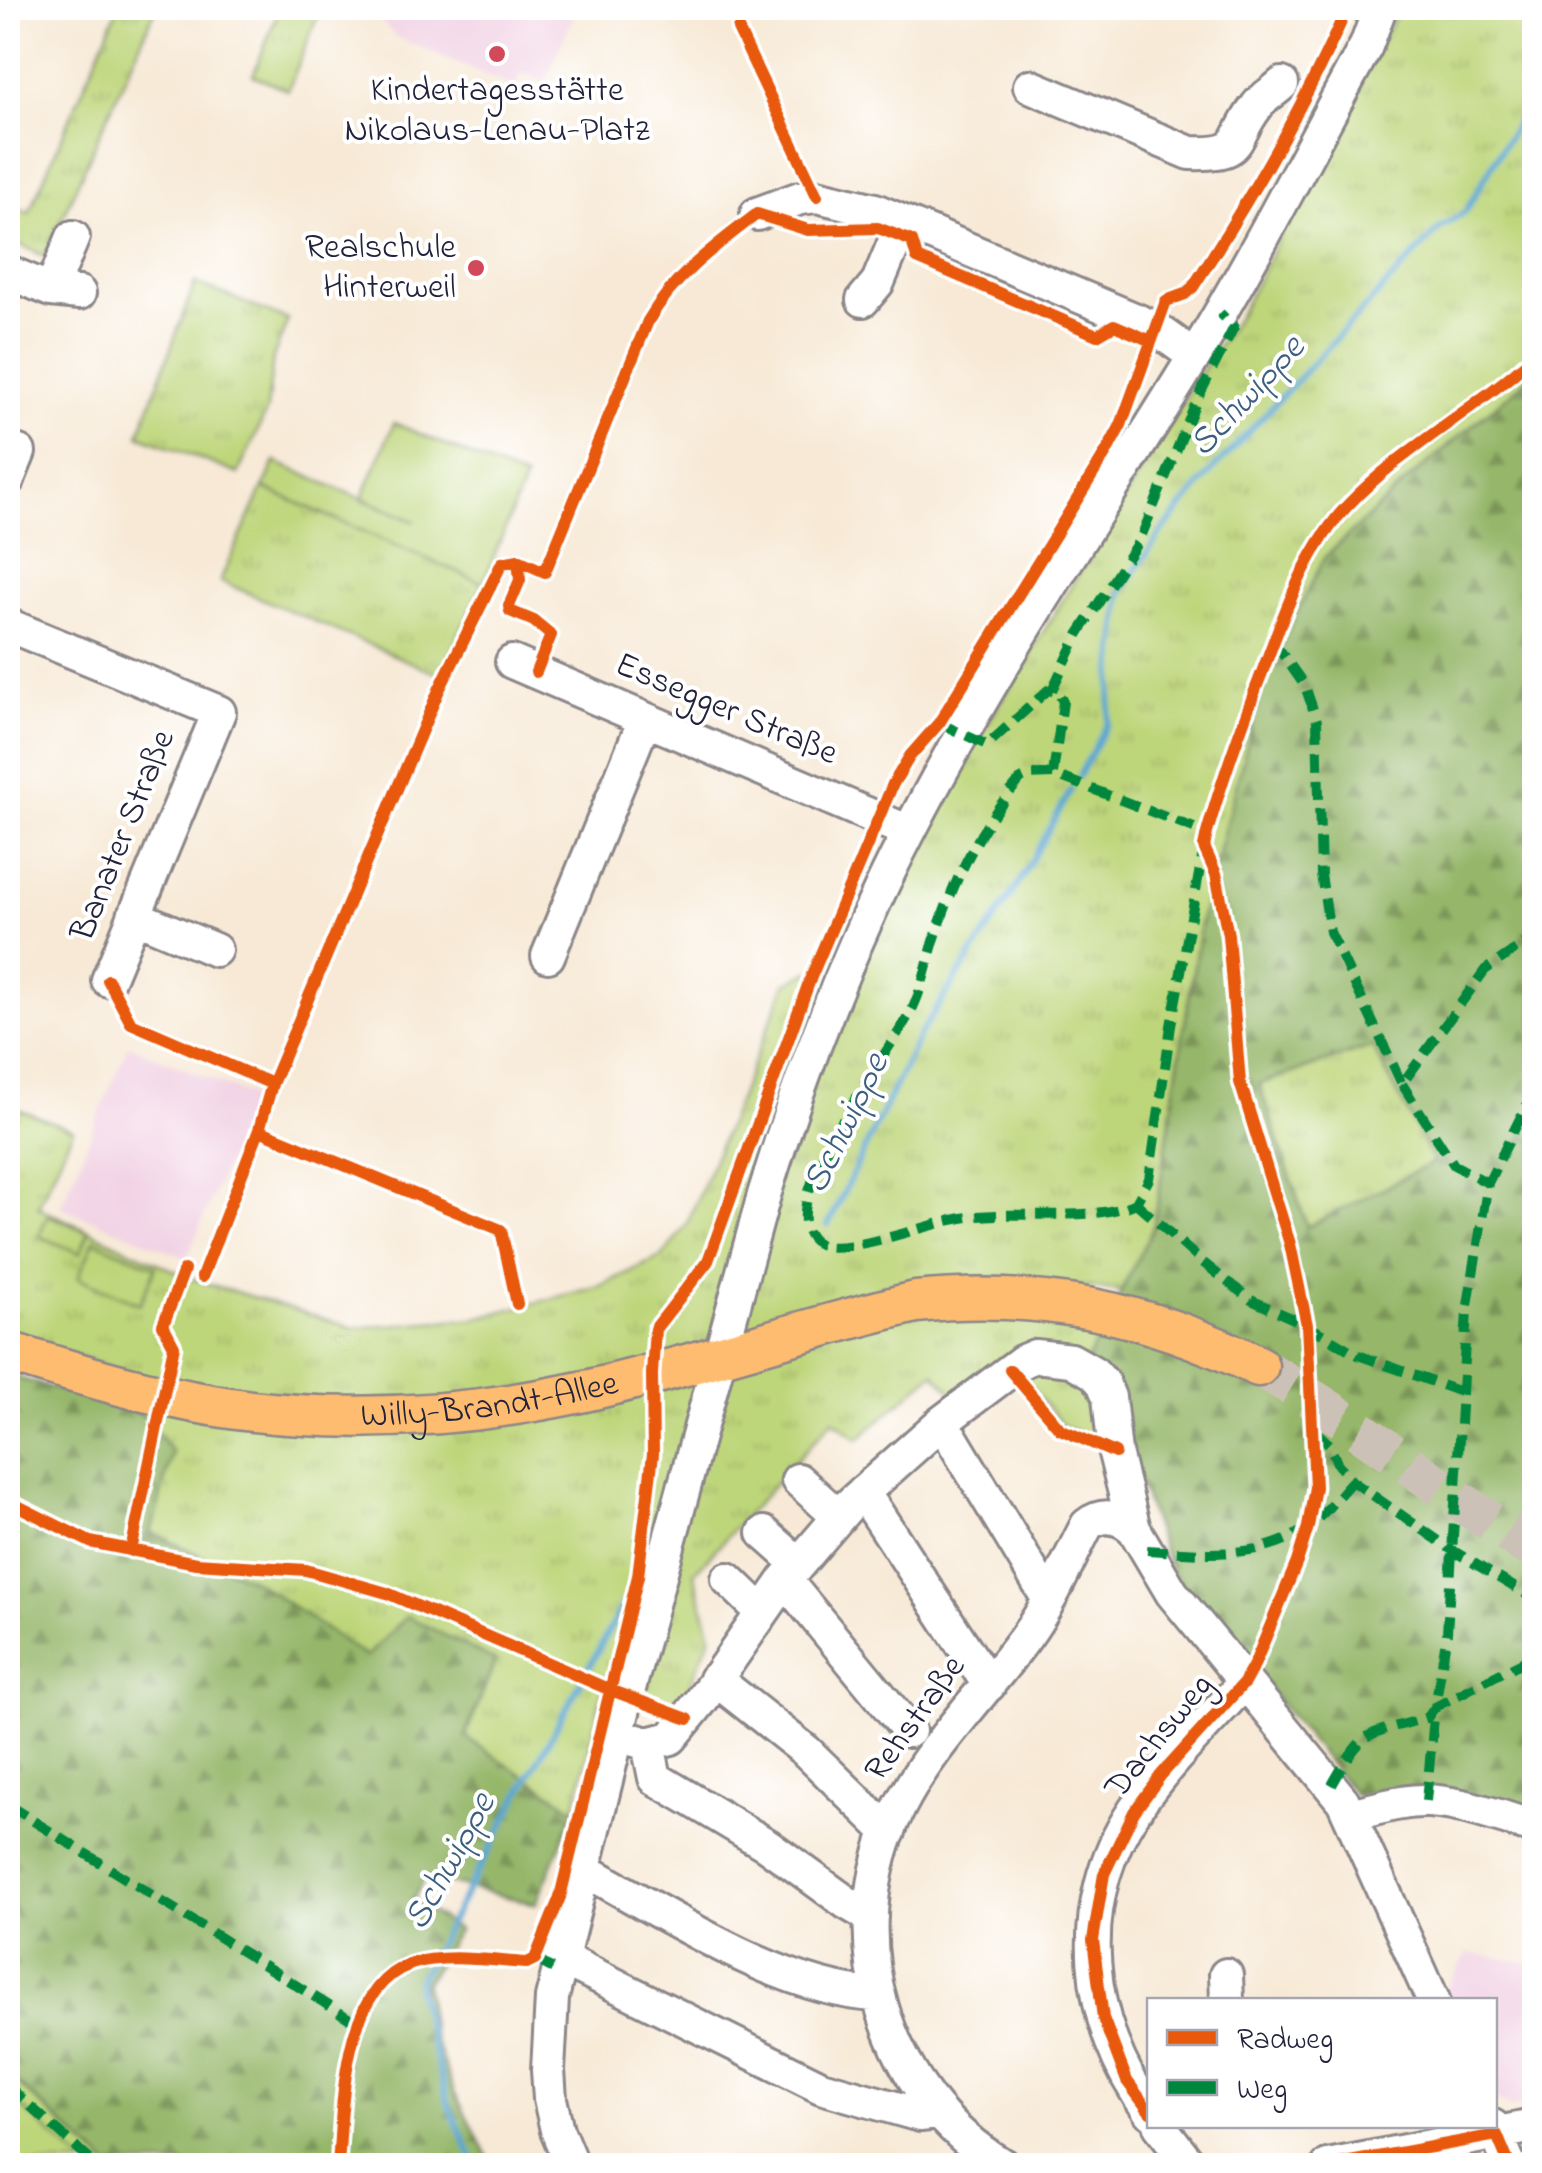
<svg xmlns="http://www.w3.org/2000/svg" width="1542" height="2173" viewBox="0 0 1542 2173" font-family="'Indie Flower',sans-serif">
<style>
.built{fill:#f1d0e3}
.grass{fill:url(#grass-tufts);stroke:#707c5a;stroke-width:2.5}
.forest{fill:url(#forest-firs);stroke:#5c6c52;stroke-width:2.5;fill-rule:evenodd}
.pitch{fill:#bed67a;stroke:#707c5a;stroke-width:2.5}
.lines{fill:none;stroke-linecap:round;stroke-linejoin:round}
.stream{stroke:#5ba7d3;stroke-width:6}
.major-tunnel{stroke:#ccc1b6;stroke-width:40;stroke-dasharray:40 20;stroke-linecap:butt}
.minor-casing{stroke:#8c8688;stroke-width:38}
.major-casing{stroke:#8c8688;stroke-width:45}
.minor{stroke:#fff;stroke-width:32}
.major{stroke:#febc70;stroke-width:40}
.quiet{stroke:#00873e;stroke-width:10;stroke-dasharray:20 10;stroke-linecap:butt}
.cycleway-casing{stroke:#fff;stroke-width:19}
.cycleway{stroke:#e8590c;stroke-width:12}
.poi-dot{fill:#d1495b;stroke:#fff;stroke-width:4}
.labels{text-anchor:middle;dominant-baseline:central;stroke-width:8;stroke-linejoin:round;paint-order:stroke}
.poi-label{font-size:35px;fill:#22223b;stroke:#fff}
.street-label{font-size:35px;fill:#22223b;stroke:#fff}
.water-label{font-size:38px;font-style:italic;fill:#3c5e7f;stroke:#fff}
</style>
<defs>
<pattern id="grass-tufts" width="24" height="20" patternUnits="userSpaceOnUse" patternTransform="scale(2.5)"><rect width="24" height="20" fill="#bed67a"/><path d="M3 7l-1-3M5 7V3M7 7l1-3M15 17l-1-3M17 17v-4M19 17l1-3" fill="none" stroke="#a3b76a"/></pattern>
<pattern id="forest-firs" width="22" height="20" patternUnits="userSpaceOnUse" patternTransform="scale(2.5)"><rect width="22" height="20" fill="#96b76a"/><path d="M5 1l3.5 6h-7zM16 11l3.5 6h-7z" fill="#7a9458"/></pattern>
</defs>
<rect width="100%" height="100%" fill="#fff"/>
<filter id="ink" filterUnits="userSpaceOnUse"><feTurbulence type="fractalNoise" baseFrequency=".01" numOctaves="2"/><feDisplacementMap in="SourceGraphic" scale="20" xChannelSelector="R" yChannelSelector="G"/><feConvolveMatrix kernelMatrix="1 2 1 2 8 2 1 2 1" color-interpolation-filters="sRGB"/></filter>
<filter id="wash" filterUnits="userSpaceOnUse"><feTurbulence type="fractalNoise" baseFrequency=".0048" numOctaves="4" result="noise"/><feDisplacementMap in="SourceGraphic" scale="40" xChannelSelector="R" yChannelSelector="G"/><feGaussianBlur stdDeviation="2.25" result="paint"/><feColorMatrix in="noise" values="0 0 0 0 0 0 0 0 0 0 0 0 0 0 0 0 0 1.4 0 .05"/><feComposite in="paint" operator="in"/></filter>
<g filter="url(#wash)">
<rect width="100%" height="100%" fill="#f7e9d5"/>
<!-- built -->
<path class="built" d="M 369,8 L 577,8 L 545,82 L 521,72 L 514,87 L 396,37 Z
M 128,1045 L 253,1097 L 187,1258 L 61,1207 Z
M 1468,1953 L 1534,1964 L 1534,2101 L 1510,2107 L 1495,2098 L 1494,2000 L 1447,2000 L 1443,1993 Z"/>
<!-- grass -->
<path class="grass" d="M 118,8 L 156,8 L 45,256 L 8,240 L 8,204 L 29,213 Z
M 280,8 L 321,8 L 288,90 L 253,75 Z
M 1399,8 L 1534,8 L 1534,373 L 1408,480 L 1324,558 L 1202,914 L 1154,1225 L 1122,1291 L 977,1276 L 959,1318 L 1017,1313 L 1105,1325 L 1087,1361 L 1036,1348 L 959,1399 L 934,1373 L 858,1439 L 833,1420 L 694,1573 L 711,1636 L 684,1698 L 675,1709 L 606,1676 L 575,1809 L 465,1737 L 495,1661 L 366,1657 L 255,1581 L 150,1532 L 172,1452 L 142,1414 L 150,1379 L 8,1335 L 8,1105 L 73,1130 L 38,1207 L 190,1278 L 353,1328 L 476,1318 L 600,1286 L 663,1256 L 687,1224 L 786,984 L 808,972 L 856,970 L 965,761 L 1207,362 L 1239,315 Z
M 195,283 L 288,320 L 273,358 L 267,410 L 238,474 L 139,435 Z
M 263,488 L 483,583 L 440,675 L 220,581 Z
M 1373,1046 L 1434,1162 L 1307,1227 L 1259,1084 Z
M 1052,1360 L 1099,1391 L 1098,1442 L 1063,1426 L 1019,1372 Z
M 8,2075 L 108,2165 L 86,2165 L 8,2095 Z"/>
<!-- forest -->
<path class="forest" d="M 1534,373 L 1534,1817 L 1393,1790 L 1356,1796 L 1170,1570 L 1132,1460 L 1087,1361 L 1154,1225 L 1202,914 L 1264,680 L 1324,558 L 1408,480 ZM 1372,1046 L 1434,1162 L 1307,1227 L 1259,1084 Z
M 8,1375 L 142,1414 L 172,1452 L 151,1533 L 255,1581 L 366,1657 L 407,1616 L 495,1661 L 465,1737 L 575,1809 L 536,1904 L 425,1877 L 413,1900 L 458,1930 L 425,1984 L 432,2033 L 454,2092 L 492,2165 L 108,2165 L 8,2075 Z"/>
<!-- pitch -->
<path class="pitch" d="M 394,423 L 525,479 L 483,583 L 263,488 L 275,462 L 416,522 L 362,498 Z
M 48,1215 L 89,1232 L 80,1253 L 39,1236 Z
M 94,1241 L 156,1267 L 140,1304 L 78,1278 Z
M 8,2095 L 86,2165 L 8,2165 Z"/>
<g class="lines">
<!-- stream -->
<path class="stream" d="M 1079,776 L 1108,723 L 1121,592 L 1160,534 L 1208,475 L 1441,227 L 1465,212 L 1534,93
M 828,1225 L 920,1034 L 1017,886 L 1071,790
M 476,2166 L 449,2106 L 418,1991 L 419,1979 L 626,1599"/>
</g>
</g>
<g filter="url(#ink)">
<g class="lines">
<!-- major-tunnel -->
<path class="major-tunnel" d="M 1258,1366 C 1355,1421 1440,1491 1534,1550"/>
<!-- minor casing -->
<g class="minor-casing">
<path id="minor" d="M 1030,86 L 1190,153 C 1247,155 1229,142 1257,106 C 1263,97 1274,92 1282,84
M 757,214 L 800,198 L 817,196 L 875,210 L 1155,328 L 1194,356
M 8,272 L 51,290 L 79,293
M 51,290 L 73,237
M 863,300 L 878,282 L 903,222
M 8,479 L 19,452
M 8,625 L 219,712 L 108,980
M 512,662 L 909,832
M 134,916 L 215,950
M 548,956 L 645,719
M 942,1422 L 1049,1600
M 798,1480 L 839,1517
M 863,1492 L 989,1685
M 764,1533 L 799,1564
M 728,1579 L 762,1612
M 785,1580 L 909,1731
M 715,1679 L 806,1751 L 889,1832
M 617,1735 L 648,1744 L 671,1738 L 701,1701 L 785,1580 L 850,1504 L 942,1422 L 1023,1361 L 1035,1356 L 1071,1360 L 1094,1373 L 1103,1383 L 1109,1397 L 1115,1453 L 1134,1529 L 1172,1593 L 1343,1801 L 1433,2000
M 648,1744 L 655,1778 L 767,1845 L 847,1903 L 871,1917
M 1351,1815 C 1376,1809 1402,1800 1428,1801 C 1464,1803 1500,1817 1534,1827
M 583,1869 C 666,1914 782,1991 876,1995
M 563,1959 L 821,2087 L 920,2115 L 938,2113
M 1226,1975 L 1227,2000
M 1150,2112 C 1085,2024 1072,1904 1134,1811 C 1165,1764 1207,1724 1244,1683
M 1160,2126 L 1191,2166
M 1493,2126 L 1510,2166
M 572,2166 L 557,2130 L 550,2099 L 548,2070 L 552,1998 L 627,1696 L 764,1195 C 802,1070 849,947 910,830 C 994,667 1098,514 1194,357 C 1256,256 1309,149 1366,46 L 1380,8
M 1004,2166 C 883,2095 835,1934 899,1808 C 930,1746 984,1694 1025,1638 C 1051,1603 1067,1563 1087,1525 C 1103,1512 1121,1517 1134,1529
M 1328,2166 L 1534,2126"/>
</g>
<!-- major casing -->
<g class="major-casing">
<g id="major">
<path id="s1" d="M 8,1352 C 87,1377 169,1401 252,1411 C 362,1423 476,1415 585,1391 C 696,1366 804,1328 916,1302 C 1040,1289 1146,1312 1258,1366"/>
</g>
</g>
<!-- minor -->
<use href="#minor" class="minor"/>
<!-- major -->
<use href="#major" class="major"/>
<!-- quiet -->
<path class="quiet" d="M 1273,641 L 1305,686 L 1317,721 L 1321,875 L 1330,932 L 1402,1084 L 1485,970 L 1534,937
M 1052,690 L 1078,635 L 1141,537 L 1197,400 L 1234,327 L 1220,313
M 939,723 L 987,745 L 1048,690 L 1058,692 L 1063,702 L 1053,774 L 1207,833
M 1053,774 L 1030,775 L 1021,779 C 981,825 953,881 935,938 C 928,959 924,982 915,1003 C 899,1043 764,1207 817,1243 C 839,1258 928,1224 957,1219 C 1010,1208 1092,1224 1136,1203 L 1149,1179 L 1171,1026 L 1203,852
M 1402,1084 L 1454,1165 L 1488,1183
M 1136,1203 L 1201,1261 L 1251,1300 L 1307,1325 L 1358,1355 L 1461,1392
M 1314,1430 L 1329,1444 L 1338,1465 L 1352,1481 L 1452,1550 L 1534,1599
M 1147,1550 C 1201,1553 1260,1561 1308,1527 C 1324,1515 1338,1496 1352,1481
M 1332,1785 C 1367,1723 1366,1737 1428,1717 L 1435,1707 L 1447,1633 L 1467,1311 L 1488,1183 L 1534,1090
M 1426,1801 L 1435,1707 L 1534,1656
M 8,1805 L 358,2024
M 535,1959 L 559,1972
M 8,2086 L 97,2166"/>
<!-- cycleway casing -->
<g class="cycleway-casing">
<path id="cycleway" d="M 738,29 L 817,196
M 518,560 L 520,580 L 509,606 L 510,611 L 534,621 L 551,635 L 536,672
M 108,980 L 131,1023 L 272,1084
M 259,1130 L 501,1230 L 517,1304
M 202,1277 L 259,1130 L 272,1084 L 439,690 L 502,563 L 518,560 L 545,572 L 648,321 C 675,275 715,246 757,214 L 808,230 L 878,228 L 912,241 L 917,258 L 1097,335 L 1114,325 L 1151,341
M 1010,1370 L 1060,1429 L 1115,1453
M 8,1501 L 90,1542 L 196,1563 L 306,1570 L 387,1593 L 608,1689 L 688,1719
M 131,1551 L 174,1346 L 163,1325 L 184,1270
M 1150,2112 L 1127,2081 L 1103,2018 L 1093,1940 L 1104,1874 L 1134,1812 L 1161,1775 L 1244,1683 L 1255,1663 L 1297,1562 L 1308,1527 L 1315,1487 L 1307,1325 L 1290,1244 L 1240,1082 L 1228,935 L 1216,874 L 1204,847 L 1207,833 C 1221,783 1238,736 1256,688 C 1281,625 1301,554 1349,504 C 1401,449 1477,409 1534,356
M 338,2166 C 343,2106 341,1988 411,1964 C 446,1953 491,1961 527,1963 L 535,1959 L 560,1897 L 638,1576 L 653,1454 L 652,1374 L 655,1329 L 708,1261 L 811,977 L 893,784 L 910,756 L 939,723 L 1107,451 L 1121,425 L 1166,301 L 1185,294 L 1193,287 C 1251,198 1305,105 1347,8
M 1328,2166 L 1497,2135 L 1510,2166"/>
</g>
<!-- cycleway -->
<use href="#cycleway" class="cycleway"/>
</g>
</g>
<!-- markers -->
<g class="poi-dot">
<circle cx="497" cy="54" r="10"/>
<circle cx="476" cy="268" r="10"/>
</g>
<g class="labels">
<!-- poi labels -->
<g class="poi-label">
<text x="497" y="91">Kindertagesstätte<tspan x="497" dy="40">Nikolaus-Lenau-Platz</tspan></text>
<text x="456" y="248" text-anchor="end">Realschule<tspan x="456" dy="40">Hinterweil</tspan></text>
</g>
<!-- street labels -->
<g class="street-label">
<text transform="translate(726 710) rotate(23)">Essegger Straße</text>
<text transform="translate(124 836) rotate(-68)">Banater Straße</text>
<text stroke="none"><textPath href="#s1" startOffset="490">Willy-Brandt-Allee</textPath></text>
<text transform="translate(916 1719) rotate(-54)">Rehstraße</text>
<text transform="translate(1160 1737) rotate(-51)">Dachsweg</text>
</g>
<!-- water labels -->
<g class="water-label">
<text transform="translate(1248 397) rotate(-47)">Schwippe</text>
<text transform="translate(847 1124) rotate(-64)">Schwippe</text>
<text transform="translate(451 1862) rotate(-61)">Schwippe</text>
</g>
</g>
<!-- margin -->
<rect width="1542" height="2173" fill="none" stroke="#fff" stroke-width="40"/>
<!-- legend -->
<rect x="1147" y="1998" width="350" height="130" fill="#ffffff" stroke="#a7a7b1" stroke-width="2.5"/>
<rect x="1167" y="2030" width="50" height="15" fill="#e8590c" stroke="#a7a7b1" stroke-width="2.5"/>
<text x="1237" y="2048" font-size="30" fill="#22223b">Radweg</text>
<rect x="1167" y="2080" width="50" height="15" fill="#00873e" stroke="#a7a7b1" stroke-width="2.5"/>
<text x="1237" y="2098" font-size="30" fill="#22223b">Weg</text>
</svg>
